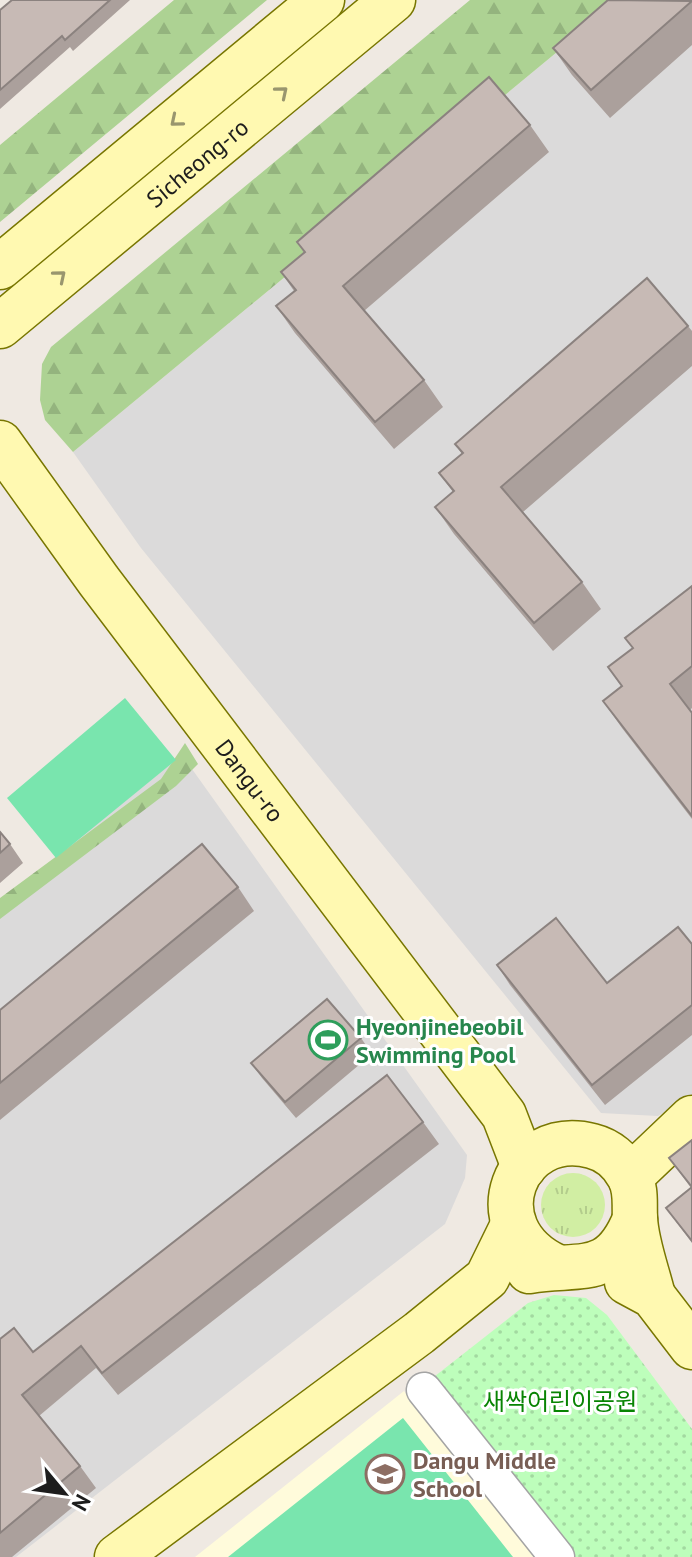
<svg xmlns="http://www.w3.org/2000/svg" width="692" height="1557" viewBox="0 0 692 1557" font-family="'PT Sans','Noto Sans KR',sans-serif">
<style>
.residential{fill:#dbdada}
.education{fill:#fffbdb}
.grass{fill:url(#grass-tufts)}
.forest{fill:url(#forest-firs)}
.park{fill:url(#park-dots)}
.pitch{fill:#79e5ae}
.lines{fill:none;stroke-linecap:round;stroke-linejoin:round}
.street-casing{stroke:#a4a4a4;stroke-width:37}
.secondary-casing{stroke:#787600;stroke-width:47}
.street{stroke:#fff;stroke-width:34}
.secondary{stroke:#fff9b1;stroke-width:44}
.wall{fill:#aba09c}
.building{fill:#c7bab5;stroke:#8b827f;stroke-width:2}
.oneway{stroke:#99966e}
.labels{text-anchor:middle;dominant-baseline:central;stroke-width:6;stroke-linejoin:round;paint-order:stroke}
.street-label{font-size:24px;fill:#1d1d1d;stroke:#fff}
.leisure-label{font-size:24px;font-weight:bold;fill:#27864d;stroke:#fff;text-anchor:start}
.park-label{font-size:24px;fill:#088403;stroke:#fff}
.education-label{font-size:24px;font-weight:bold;fill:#785e54;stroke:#fff;text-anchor:start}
</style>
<defs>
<pattern id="grass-tufts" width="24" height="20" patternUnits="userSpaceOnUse" patternTransform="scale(2)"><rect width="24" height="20" fill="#d1eea3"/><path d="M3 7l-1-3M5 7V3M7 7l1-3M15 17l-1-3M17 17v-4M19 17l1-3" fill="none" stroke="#b3cc8c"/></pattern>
<pattern id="forest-firs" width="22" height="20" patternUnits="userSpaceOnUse" patternTransform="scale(2)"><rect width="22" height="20" fill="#add293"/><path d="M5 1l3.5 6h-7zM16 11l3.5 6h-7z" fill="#94b47e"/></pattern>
<pattern id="park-dots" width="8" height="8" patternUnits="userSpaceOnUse" patternTransform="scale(2)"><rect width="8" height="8" fill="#bdfebb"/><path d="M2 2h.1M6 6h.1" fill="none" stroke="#a2d9a0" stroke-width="1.8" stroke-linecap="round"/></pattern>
</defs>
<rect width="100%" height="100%" fill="#efe9e2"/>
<!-- residential -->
<path class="residential" d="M 620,0 L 692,0 L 692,1095 L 658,1116 L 601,1113 L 141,548 L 73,452 Z
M 182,755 L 467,1155 L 465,1178 L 445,1224 L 16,1557 L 0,1557 L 0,902 Z"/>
<!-- education -->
<path class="education" d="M 404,1391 L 536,1557 L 195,1557 Z"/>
<!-- grass -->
<path class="grass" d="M541 1205a32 32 0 1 1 64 0a32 32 0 1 1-64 0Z"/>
<!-- forest -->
<path class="forest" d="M 174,0 L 267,0 L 0,222 L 0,145 Z
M 470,0 L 620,0 L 73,452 L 45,420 L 40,400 L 42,364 L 51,347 Z
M 185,743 L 198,764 L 176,786 L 0,919 L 0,898 L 161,779 Z"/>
<!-- park -->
<path class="park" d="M 554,1295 L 586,1298 L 607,1315 L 692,1429 L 692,1557 L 571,1557 L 430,1380 L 528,1303 Z"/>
<!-- pitch -->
<path class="pitch" d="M 125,698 L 176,760 L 56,858 L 7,798 Z
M 403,1418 L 513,1557 L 228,1557 Z"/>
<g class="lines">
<!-- street casing -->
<g class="street-casing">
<path id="street" d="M 424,1390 L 557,1557"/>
</g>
<!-- secondary casing -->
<g class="secondary-casing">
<g id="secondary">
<path d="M 0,267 L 322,0"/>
<path id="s1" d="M 0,326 L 393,0"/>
<path id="s2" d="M 0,443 L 99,581 L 504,1115 L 524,1167"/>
<path d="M 630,1177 L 692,1118"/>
<path d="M 555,1266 C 474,1227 515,1126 592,1146 C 608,1150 621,1161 629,1176 C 637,1190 634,1203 635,1218 C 636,1243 647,1271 653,1296"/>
<path d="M 529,1271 C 580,1262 610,1280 635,1219"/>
<path d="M 627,1282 L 653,1296 L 692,1347"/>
<path d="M 117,1557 L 419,1333 L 487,1278 L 513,1225"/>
</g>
</g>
<!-- street -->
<use href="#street" class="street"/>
<!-- secondary -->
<use href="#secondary" class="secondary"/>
</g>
<!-- wall -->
<path class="wall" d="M 12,0 L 130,0 L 73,51 L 70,47 L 0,109 L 0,10 Z
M 692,0 L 692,45 L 610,118 L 572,75 L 553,48 Z
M 530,125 L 549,152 L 364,311 L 424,380 L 443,407 L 394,449 L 295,333 L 276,306 L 294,291 L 281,272 L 304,253 L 297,242 Z
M 688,326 L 692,331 L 692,366 L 523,512 L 582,582 L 601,609 L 553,651 L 454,534 L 435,507 L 453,492 L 439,473 L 462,454 L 455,444 Z
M 692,586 L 692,708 L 690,710 L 692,713 L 692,819 L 622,728 L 603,701 L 621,686 L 608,667 L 633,648 Z
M 0,832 L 10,844 L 23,863 L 0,883 Z
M 238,887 L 254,911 L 0,1120 L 0,1010 Z
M 692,944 L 692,1035 L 605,1105 L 510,985 L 497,965 L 607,983 Z
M 361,1038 L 372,1054 L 296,1118 L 262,1078 L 251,1063 Z
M 423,1122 L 439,1144 L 118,1395 L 96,1368 L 39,1416 L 80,1466 L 96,1488 L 12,1557 L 0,1557 L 0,1339 L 33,1352 Z
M 692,1140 L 692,1243 L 666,1208 L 691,1188 L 669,1158 Z"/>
<!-- building -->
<path class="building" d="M 12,0 L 110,0 L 65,40 L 62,36 L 0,90 L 0,10 Z
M 608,0 L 692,1 L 591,90 L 553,48 Z
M 489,77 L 530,125 L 343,286 L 424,380 L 375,422 L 276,306 L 296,290 L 281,272 L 305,252 L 297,242 Z
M 647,278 L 688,326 L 501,487 L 582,582 L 534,623 L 435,507 L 454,491 L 439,473 L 463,453 L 455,444 Z
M 692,586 L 692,666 L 670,684 L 692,713 L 692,816 L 603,701 L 622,686 L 608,667 L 633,648 L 625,638 Z
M 0,832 L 10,844 L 0,853 Z
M 202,844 L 238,887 L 0,1083 L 0,1010 Z
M 556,918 L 607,983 L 678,927 L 692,944 L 692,1005 L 592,1085 L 497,965 Z
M 327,999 L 361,1038 L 285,1102 L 251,1063 Z
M 387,1075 L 423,1122 L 102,1373 L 81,1346 L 22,1395 L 80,1466 L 0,1533 L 0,1339 L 14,1328 L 33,1352 Z
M 692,1140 L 692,1187 L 669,1158 Z
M 692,1187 L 692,1241 L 666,1208 Z"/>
<!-- one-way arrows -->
<defs><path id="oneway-chevron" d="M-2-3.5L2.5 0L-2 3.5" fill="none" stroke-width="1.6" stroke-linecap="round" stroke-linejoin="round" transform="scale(2)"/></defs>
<g class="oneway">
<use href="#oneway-chevron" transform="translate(282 92) rotate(-40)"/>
<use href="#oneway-chevron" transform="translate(176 121) rotate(140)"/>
<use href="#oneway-chevron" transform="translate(60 276) rotate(-40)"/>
</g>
<!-- icons -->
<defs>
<g id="stadium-ring" transform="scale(2)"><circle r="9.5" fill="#fff" stroke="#2e9e5b" stroke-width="1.5"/><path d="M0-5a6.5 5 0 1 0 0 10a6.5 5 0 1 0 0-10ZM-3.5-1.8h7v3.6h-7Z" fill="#2e9e5b"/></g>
<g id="school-ring" transform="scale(2)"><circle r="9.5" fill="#fff" stroke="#8d6e63" stroke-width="1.5"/><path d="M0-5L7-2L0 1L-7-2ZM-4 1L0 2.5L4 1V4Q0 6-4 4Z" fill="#8d6e63"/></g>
</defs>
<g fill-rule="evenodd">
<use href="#stadium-ring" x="328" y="1040"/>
<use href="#school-ring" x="385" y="1474"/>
</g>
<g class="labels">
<!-- street labels -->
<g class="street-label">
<text stroke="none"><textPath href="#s1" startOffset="256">Sicheong-ro</textPath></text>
<text stroke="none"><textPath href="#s2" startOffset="420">Dangu-ro</textPath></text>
</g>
<!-- leisure labels -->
<g class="leisure-label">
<text x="356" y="1026">Hyeonjinebeobil<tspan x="356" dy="28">Swimming Pool</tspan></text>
</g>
<!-- park labels -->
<g class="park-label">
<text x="560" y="1401">새싹어린이공원</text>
</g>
<!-- education labels -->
<g class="education-label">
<text x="413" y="1460">Dangu Middle<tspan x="413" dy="28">School</tspan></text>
</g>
</g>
<!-- north arrow -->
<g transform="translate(64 1493) rotate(119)" stroke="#ffffff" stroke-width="6" paint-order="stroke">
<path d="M0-6L14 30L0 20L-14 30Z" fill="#1d1d1d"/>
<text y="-12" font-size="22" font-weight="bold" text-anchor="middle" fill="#1d1d1d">N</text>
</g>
</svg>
